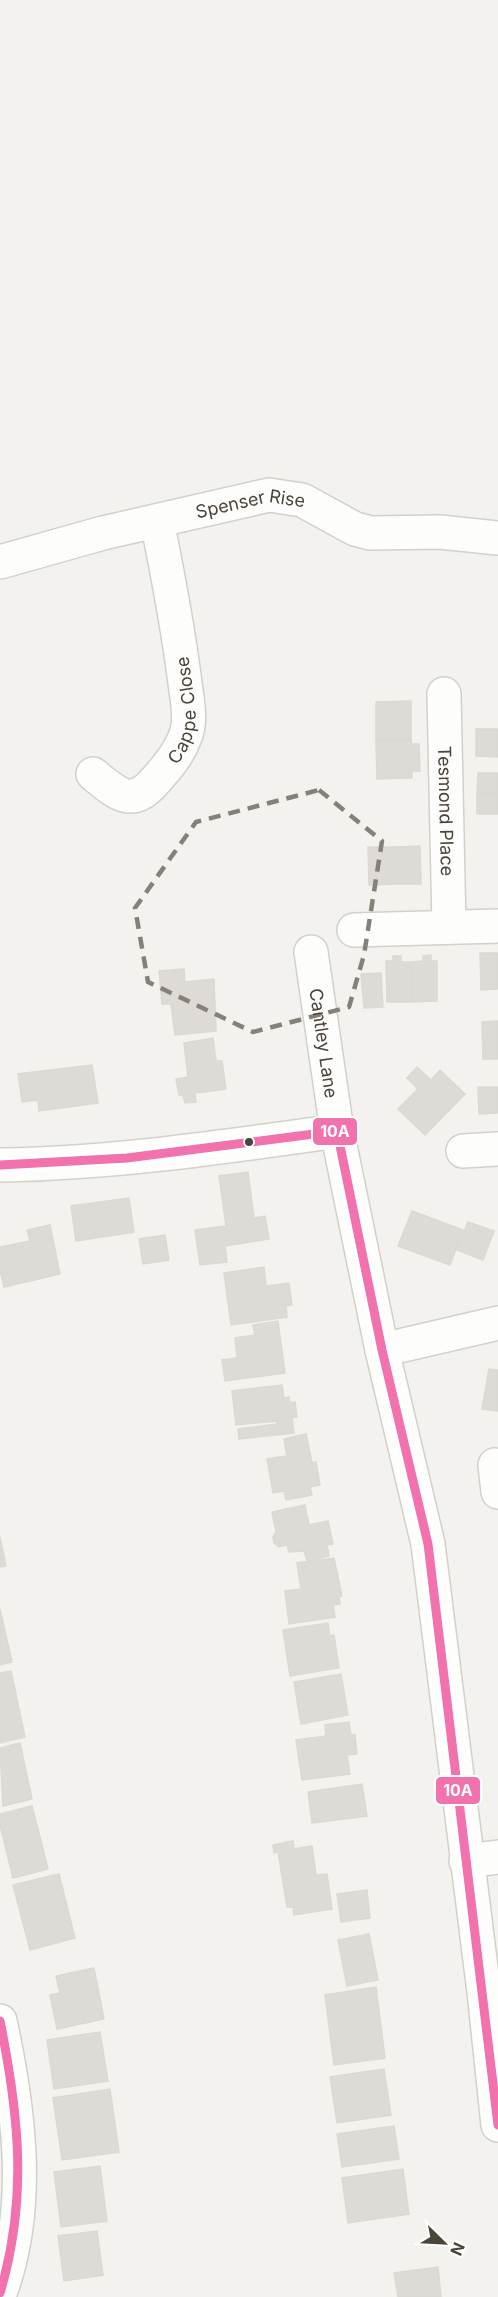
<svg xmlns="http://www.w3.org/2000/svg" width="498" height="2297" viewBox="0 0 498 2297" font-family="Inter,sans-serif">
<style>
.building{fill:#dedbd6;stroke:#dcd9d4;stroke-width:1.5}
.lines{fill:none;stroke-linecap:round;stroke-linejoin:round}
.minor-casing{stroke:#d2d0cb;stroke-width:36}
.minor{stroke:#fdfdfc;stroke-width:33}
.bus-1-casing{stroke:#fff;stroke-width:14}
.bus-1{stroke:#f172ac;stroke-width:9}
.marked{fill:none;stroke:#868178;stroke-width:4.5;stroke-dasharray:12 8;stroke-linejoin:round}
.bus-dot{fill:#4b4439;stroke:#fff;stroke-width:2}
.labels{text-anchor:middle;dominant-baseline:central;stroke-width:4.5;stroke-linejoin:round;paint-order:stroke}
.street-label{font-size:18px;fill:#4b4439;stroke:#fff}
.line-badge{stroke:#fff;stroke-width:2}
.badge-label{font-size:16px;text-anchor:middle;font-weight:bold;fill:#fff}
</style>
<rect width="100%" height="100%" fill="#f4f2ee"/>
<!-- building -->
<path class="building" d="M 411,701 L 411,740 L 376,740 L 376,702 Z
M 476,729 L 498,729 L 498,757 L 476,756 Z
M 376,740 L 411,740 L 412,744 L 419,744 L 420,771 L 412,771 L 412,778 L 377,779 Z
M 478,773 L 498,773 L 498,793 L 477,793 Z
M 477,793 L 498,793 L 498,814 L 477,814 Z
M 420,846 L 421,884 L 395,884 L 394,847 Z
M 368,847 L 394,847 L 395,884 L 369,885 Z
M 480,953 L 498,953 L 498,989 L 481,990 Z
M 431,955 L 431,961 L 437,961 L 437,1001 L 412,1002 L 411,962 L 423,961 L 423,956 Z
M 393,956 L 401,956 L 401,962 L 411,962 L 412,1002 L 387,1002 L 386,961 L 393,961 Z
M 184,969 L 185,982 L 214,979 L 216,1031 L 175,1035 L 171,1004 L 162,1004 L 159,971 Z
M 381,973 L 383,1007 L 364,1008 L 361,974 Z
M 498,1021 L 498,1059 L 483,1059 L 482,1022 Z
M 213,1038 L 216,1061 L 222,1061 L 226,1089 L 195,1093 L 196,1102 L 185,1103 L 183,1095 L 179,1095 L 176,1079 L 188,1077 L 184,1043 Z
M 92,1065 L 98,1103 L 39,1111 L 38,1100 L 22,1102 L 18,1074 Z
M 417,1067 L 431,1080 L 440,1070 L 465,1094 L 425,1135 L 398,1109 L 418,1089 L 407,1078 Z
M 478,1087 L 498,1087 L 498,1113 L 479,1114 Z
M 248,1172 L 254,1218 L 265,1216 L 269,1239 L 225,1246 L 227,1262 L 200,1265 L 195,1230 L 226,1226 L 219,1176 Z
M 129,1198 L 134,1232 L 76,1241 L 71,1206 Z
M 412,1211 L 463,1230 L 450,1265 L 398,1246 Z
M 468,1222 L 494,1231 L 483,1260 L 457,1250 Z
M 50,1225 L 60,1274 L 4,1287 L 0,1270 L 0,1247 L 30,1241 L 27,1230 Z
M 165,1235 L 169,1260 L 143,1264 L 139,1239 Z
M 264,1267 L 266,1286 L 289,1283 L 292,1305 L 286,1306 L 287,1317 L 231,1325 L 224,1273 Z
M 278,1321 L 285,1373 L 225,1381 L 222,1360 L 237,1358 L 235,1338 L 255,1335 L 253,1325 Z
M 489,1369 L 498,1370 L 498,1411 L 482,1409 Z
M 282,1385 L 284,1398 L 289,1397 L 290,1403 L 295,1402 L 297,1417 L 292,1418 L 294,1433 L 239,1439 L 238,1429 L 277,1424 L 277,1421 L 236,1425 L 232,1391 Z
M 306,1434 L 312,1463 L 316,1462 L 320,1485 L 310,1487 L 312,1495 L 286,1500 L 284,1491 L 273,1493 L 267,1459 L 287,1456 L 284,1439 Z
M 305,1505 L 309,1525 L 328,1521 L 333,1544 L 327,1545 L 329,1556 L 307,1561 L 304,1551 L 289,1552 L 287,1545 L 279,1547 L 274,1543 L 273,1537 L 276,1532 L 272,1512 Z
M 0,1537 L 6,1566 L 0,1567 Z
M 334,1558 L 342,1596 L 339,1597 L 340,1604 L 333,1605 L 335,1617 L 289,1624 L 285,1591 L 301,1589 L 297,1563 Z
M 0,1609 L 12,1662 L 0,1665 Z
M 328,1623 L 330,1636 L 334,1635 L 339,1668 L 290,1676 L 283,1630 Z
M 11,1671 L 25,1737 L 0,1743 L 0,1673 Z
M 341,1674 L 348,1715 L 301,1724 L 294,1682 Z
M 349,1722 L 351,1735 L 355,1735 L 357,1754 L 347,1755 L 350,1774 L 302,1780 L 296,1740 L 326,1736 L 325,1725 Z
M 20,1743 L 32,1799 L 3,1806 L 0,1748 Z
M 362,1784 L 367,1816 L 312,1823 L 308,1792 Z
M 32,1806 L 48,1869 L 13,1878 L 0,1825 L 0,1814 Z
M 293,1841 L 294,1849 L 312,1846 L 316,1875 L 327,1874 L 332,1909 L 294,1915 L 293,1907 L 287,1907 L 278,1852 L 274,1853 L 273,1845 Z
M 59,1874 L 75,1938 L 30,1950 L 13,1885 Z
M 367,1890 L 370,1918 L 341,1922 L 337,1894 Z
M 369,1934 L 378,1980 L 347,1986 L 338,1940 Z
M 94,1968 L 104,2019 L 57,2029 L 50,1995 L 60,1993 L 56,1976 Z
M 376,1987 L 385,2058 L 334,2065 L 325,1995 Z
M 100,2032 L 108,2081 L 54,2089 L 47,2040 Z
M 384,2069 L 391,2115 L 337,2123 L 330,2077 Z
M 110,2089 L 119,2152 L 62,2160 L 53,2098 Z
M 394,2126 L 399,2159 L 342,2167 L 337,2134 Z
M 100,2166 L 107,2221 L 61,2227 L 54,2172 Z
M 403,2169 L 409,2214 L 348,2223 L 342,2178 Z
M 97,2231 L 103,2275 L 64,2281 L 58,2236 Z
M 438,2267 L 441,2297 L 398,2297 L 394,2273 Z"/>
<g class="lines">
<!-- minor casing -->
<g class="minor-casing">
<g id="minor">
<path id="s1" d="M 0,562 L 103,533 L 269,495 L 302,500 L 355,529 L 370,533 L 440,532 L 498,538"/>
<path id="s2" d="M 444,694 L 449,927"/>
<path id="s3" d="M 93,774 C 115,792 131,809 154,782 C 166,769 179,754 185,737 C 192,721 187,699 185,683 C 178,628 168,575 157,521"/>
<path d="M 354,930 L 498,926"/>
<path id="s4" d="M 311,952 L 337,1131 L 382,1350 L 428,1544 L 484,1992 L 498,2125"/>
<path d="M 463,1151 L 498,1149"/>
<path d="M 0,1165 C 114,1163 224,1147 337,1131"/>
<path d="M 382,1350 L 498,1323"/>
<path d="M 495,1465 L 498,1492"/>
<path d="M 466,1861 L 498,1857"/>
<path d="M 0,2021 C 19,2109 32,2207 0,2293"/>
</g>
</g>
<!-- minor -->
<use href="#minor" class="minor"/>
<!-- bus-1 casing -->
<g class="bus-1-casing">
<path id="bus-1" d="M 0,1165 L 127,1158 L 337,1131 L 382,1350 L 428,1544 L 498,2125
M 0,2021 C 19,2115 28,2199 0,2293"/>
</g>
<!-- bus-1 -->
<use href="#bus-1" class="bus-1"/>
</g>
<!-- marked area -->
<path class="marked" d="M 319,790 L 382,841 L 364,955 L 349,1007 L 253,1032 L 148,982 L 135,908 L 196,822 Z"/>
<!-- markers -->
<circle class="bus-dot" cx="249" cy="1142" r="5"/>
<g class="labels">
<!-- street labels -->
<g class="street-label">
<text stroke="none"><textPath href="#s1" startOffset="258">Spenser Rise</textPath></text>
<text stroke="none"><textPath href="#s3" startOffset="154">Cappe Close</textPath></text>
<text stroke="none"><textPath href="#s2" startOffset="117">Tesmond Place</textPath></text>
<text stroke="none"><textPath href="#s4" startOffset="92">Cantley Lane</textPath></text>
</g>
</g>
<g class="line-badge">
<rect x="312" y="1117" width="46" height="29" rx="6" fill="#f172ac"/>
<rect x="435" y="1776" width="46" height="29" rx="6" fill="#f172ac"/>
</g>
<g class="badge-label">
<text x="335" y="1137">10A</text>
<text x="458" y="1796">10A</text>
</g>
<!-- north arrow -->
<g transform="translate(444 2243) rotate(114)" stroke="#ffffff" stroke-width="4.5" paint-order="stroke">
<path d="M0-4.5L10 22L0 15L-10 22Z" fill="#4b4439"/>
<text y="-9" font-size="16" font-weight="bold" text-anchor="middle" fill="#4b4439">N</text>
</g>
</svg>
